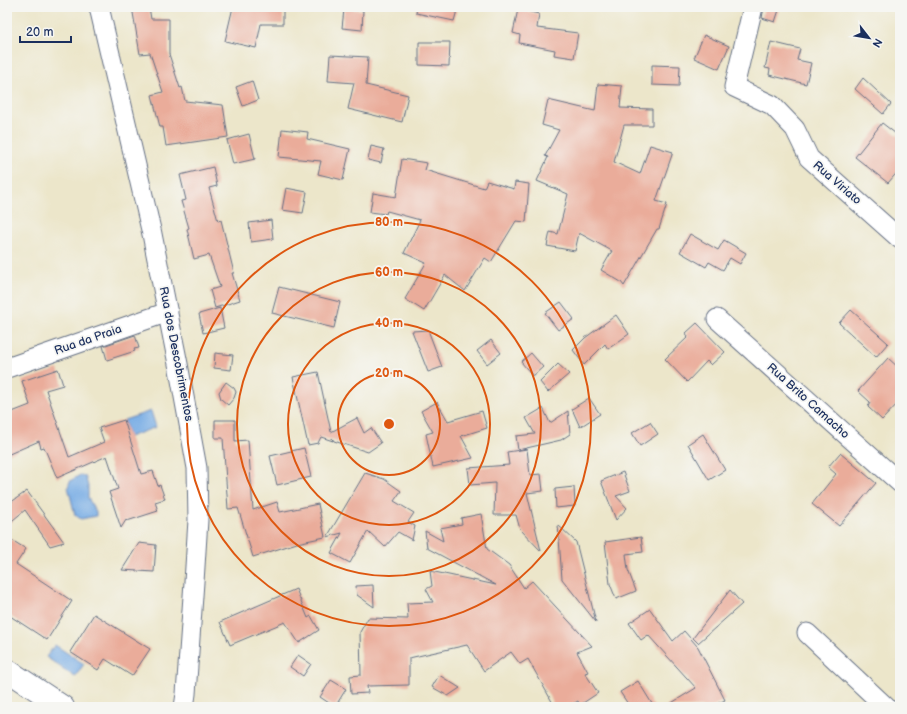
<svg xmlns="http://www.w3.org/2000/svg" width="907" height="714" viewBox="0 0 907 714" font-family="'Balsamiq Sans',sans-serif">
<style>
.water{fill:#76abe4;stroke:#486da1}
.building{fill:#eaac9a}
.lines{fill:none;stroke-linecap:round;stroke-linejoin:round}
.minor-casing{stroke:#646f84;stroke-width:21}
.tertiary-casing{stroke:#646f84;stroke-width:24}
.minor{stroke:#fff;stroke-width:19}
.tertiary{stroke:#fff;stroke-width:22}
.ring{fill:none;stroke:#de5710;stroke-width:2}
.labels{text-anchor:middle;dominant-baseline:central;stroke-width:3.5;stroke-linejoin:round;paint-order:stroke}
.street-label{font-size:12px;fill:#1b2f5e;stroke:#f6f6f2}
.centre{fill:#de5710;stroke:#f6f6f2;stroke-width:2}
.ring-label{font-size:12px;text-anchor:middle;font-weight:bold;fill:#de5710;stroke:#f6f6f2;stroke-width:3.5;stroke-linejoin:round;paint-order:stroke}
</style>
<rect width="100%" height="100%" fill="#f6f6f2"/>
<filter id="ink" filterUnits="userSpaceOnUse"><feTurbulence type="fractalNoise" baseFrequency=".025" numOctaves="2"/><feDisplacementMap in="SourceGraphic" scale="8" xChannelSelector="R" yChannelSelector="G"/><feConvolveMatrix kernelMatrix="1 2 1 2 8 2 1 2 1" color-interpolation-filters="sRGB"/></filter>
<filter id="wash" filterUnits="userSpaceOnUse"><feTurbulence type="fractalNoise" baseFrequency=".012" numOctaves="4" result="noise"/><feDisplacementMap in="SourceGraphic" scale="16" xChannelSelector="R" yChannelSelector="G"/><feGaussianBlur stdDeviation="0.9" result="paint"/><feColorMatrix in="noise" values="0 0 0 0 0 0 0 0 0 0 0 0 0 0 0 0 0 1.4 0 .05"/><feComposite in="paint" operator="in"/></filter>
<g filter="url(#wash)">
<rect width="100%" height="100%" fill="#ece6ca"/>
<!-- water -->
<path class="water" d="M 151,411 L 156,427 L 129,437 L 124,420 Z
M 80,475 L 85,476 L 88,486 L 88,498 L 96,512 L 96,516 L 81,519 L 75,515 L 68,487 L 70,481 Z
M 55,645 L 84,664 L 75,677 L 46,657 Z"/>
<g id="blocks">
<!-- building -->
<path class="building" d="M 132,7 L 149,7 L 151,19 L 169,19 L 169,54 L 180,88 L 182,87 L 185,101 L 223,105 L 228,137 L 166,146 L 163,127 L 160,127 L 152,95 L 163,92 L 150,53 L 140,54 Z
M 233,7 L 283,7 L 283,24 L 261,24 L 256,48 L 225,41 Z
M 417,7 L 458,7 L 454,21 L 416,13 Z
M 764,7 L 780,7 L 775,22 L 762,18 Z
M 344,9 L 363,10 L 362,30 L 342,28 Z
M 518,9 L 539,14 L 537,28 L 578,33 L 574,58 L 554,55 L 555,50 L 519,43 L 520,35 L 513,33 Z
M 704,35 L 729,46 L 719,69 L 694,58 Z
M 419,42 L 450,42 L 449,66 L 419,65 Z
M 771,42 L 800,49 L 797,60 L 811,63 L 806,84 L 769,75 L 770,69 L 765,68 Z
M 330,55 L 368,57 L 366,85 L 408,95 L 402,122 L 348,109 L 354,83 L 328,81 Z
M 652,65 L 680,66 L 679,86 L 652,85 Z
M 863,78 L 891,104 L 883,114 L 855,89 Z
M 252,81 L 258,100 L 243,106 L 236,87 Z
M 598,84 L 622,86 L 620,108 L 652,109 L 652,125 L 624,125 L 614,162 L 640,174 L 650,145 L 673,152 L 656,201 L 667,204 L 659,229 L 657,229 L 624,286 L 621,282 L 601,270 L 612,251 L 579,233 L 575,251 L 547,246 L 550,232 L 558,234 L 568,194 L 537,181 L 548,157 L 545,156 L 559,130 L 542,125 L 548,100 L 595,111 Z
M 882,123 L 900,137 L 900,169 L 888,183 L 855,157 Z
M 282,129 L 308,132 L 307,139 L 350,149 L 343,180 L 318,174 L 321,161 L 279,157 Z
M 249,134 L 255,159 L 233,164 L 227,140 Z
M 371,146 L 384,149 L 381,163 L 368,160 Z
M 402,159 L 427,163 L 425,170 L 484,188 L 487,181 L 514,189 L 515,182 L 529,184 L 526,222 L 516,221 L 491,262 L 485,258 L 465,291 L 445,275 L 424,311 L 405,299 L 426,263 L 404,253 L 420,220 L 387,211 L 386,214 L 370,212 L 373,193 L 396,197 Z
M 213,167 L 217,186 L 209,188 L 218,221 L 221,220 L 234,273 L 232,273 L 240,300 L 215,308 L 210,290 L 220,287 L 209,255 L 194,259 L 187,229 L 189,228 L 181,201 L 186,200 L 180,175 Z
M 286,188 L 307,192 L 303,213 L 282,210 Z
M 271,220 L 273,239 L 251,242 L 249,223 Z
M 690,234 L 718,250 L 724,240 L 746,253 L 740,264 L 730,258 L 723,270 L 709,262 L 706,267 L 680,252 Z
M 279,287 L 340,302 L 334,328 L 272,313 Z
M 561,302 L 574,319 L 558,330 L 545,313 Z
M 220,308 L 224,328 L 203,333 L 199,314 Z
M 851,310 L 888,343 L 876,357 L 839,323 Z
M 616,315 L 629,334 L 608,349 L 605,344 L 584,365 L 573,350 L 585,338 Z
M 697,323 L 725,352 L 711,365 L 707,361 L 687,382 L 665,359 L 688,337 L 686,333 Z
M 428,330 L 442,367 L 428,372 L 412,331 Z
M 135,335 L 139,348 L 134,349 L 135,351 L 107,360 L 103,346 Z
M 491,340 L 501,353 L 487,364 L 477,351 Z
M 215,353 L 233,355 L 231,370 L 214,368 Z
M 531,353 L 543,367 L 533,376 L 521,362 Z
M 888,358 L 900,369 L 900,401 L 882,420 L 868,407 L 870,402 L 858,391 Z
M 558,364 L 569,374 L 548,392 L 540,382 Z
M 58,369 L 63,385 L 46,390 L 69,457 L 104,442 L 99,428 L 124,420 L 141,474 L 153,471 L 158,486 L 160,485 L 165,499 L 155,502 L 158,511 L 127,521 L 126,520 L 121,528 L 109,492 L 118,489 L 107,456 L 57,478 L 44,447 L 41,448 L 39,441 L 7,455 L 7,414 L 30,405 L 22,381 Z
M 318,372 L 331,432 L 357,418 L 364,433 L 371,428 L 381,443 L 368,452 L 334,441 L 332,438 L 333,441 L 321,437 L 318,443 L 308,445 L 293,377 Z
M 226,382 L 234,388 L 236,392 L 234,398 L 228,405 L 221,399 L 219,392 Z
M 589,398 L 600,414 L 580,427 L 572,409 Z
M 437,402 L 448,421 L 482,411 L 487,428 L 461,436 L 473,458 L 433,467 L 426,434 L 433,432 L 421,411 Z
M 543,408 L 550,423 L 568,411 L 570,434 L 561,440 L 518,450 L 516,436 L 535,434 L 526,418 Z
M 215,420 L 235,420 L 235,441 L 248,440 L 253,510 L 277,502 L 280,512 L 318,504 L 325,537 L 297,543 L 253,557 L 238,508 L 228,509 L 223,438 L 215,438 Z
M 650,422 L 658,434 L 640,446 L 632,433 Z
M 703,434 L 725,470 L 709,480 L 688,444 Z
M 304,448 L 311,477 L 277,485 L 270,456 Z
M 527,449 L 530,475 L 541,474 L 543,491 L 527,493 L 541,551 L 520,529 L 516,515 L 494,515 L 495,483 L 470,485 L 468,468 L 509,465 L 507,452 Z
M 840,453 L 876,483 L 839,526 L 812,504 L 836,474 L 828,467 Z
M 623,472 L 630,491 L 616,496 L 627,508 L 616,520 L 601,481 Z
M 365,473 L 384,479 L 401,491 L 394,501 L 414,513 L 408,522 L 415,526 L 412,540 L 398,532 L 385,547 L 368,531 L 350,563 L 331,553 L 342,533 L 327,537 Z
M 574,487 L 575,506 L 556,508 L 555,489 Z
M 27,491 L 64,542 L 50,546 L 25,510 L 7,525 L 7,505 Z
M 481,514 L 487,549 L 509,565 L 524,588 L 532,581 L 592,646 L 577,652 L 588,672 L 585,673 L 598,693 L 580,705 L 578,701 L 567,707 L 555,707 L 528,659 L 520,664 L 511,652 L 484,671 L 467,645 L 409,658 L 409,685 L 367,686 L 368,693 L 351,694 L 350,676 L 361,675 L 360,632 L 368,618 L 408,619 L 407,603 L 433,602 L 426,589 L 432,586 L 430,571 L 496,585 L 427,548 L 425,531 L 443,541 L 440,528 L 462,524 L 461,518 Z
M 558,525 L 576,542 L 596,622 L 562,579 Z
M 7,537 L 26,549 L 16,564 L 72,601 L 47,640 L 7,614 Z
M 641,537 L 643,552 L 626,554 L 628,570 L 636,591 L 616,599 L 610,584 L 605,542 Z
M 139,543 L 156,545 L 154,572 L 122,570 Z
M 373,585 L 374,607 L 357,595 L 356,586 Z
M 296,589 L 308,618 L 311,616 L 319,630 L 299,643 L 285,622 L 230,645 L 220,622 Z
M 730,590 L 742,604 L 698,643 L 693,638 Z
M 650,609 L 673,641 L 684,631 L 698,647 L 725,700 L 711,707 L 665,707 L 696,688 L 648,635 L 641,640 L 629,623 Z
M 94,614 L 150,649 L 132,676 L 105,659 L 98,670 L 70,652 Z
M 298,655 L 311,664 L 303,676 L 290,667 Z
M 439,675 L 460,688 L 448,696 L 432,687 Z
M 331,680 L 346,689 L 335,707 L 320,697 Z
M 638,681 L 654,707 L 630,707 L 620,692 Z"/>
</g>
</g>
<g filter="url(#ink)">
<use href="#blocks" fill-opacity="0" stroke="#646f84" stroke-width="1"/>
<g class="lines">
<!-- minor casing -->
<g class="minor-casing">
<path id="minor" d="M 99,7 L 152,234 L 178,364 L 197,468 L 198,520 L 194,582 L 186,694 L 184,707
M 753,7 L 734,87 L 772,105 L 795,129 L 809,158 L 900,239
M 717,319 L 900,483
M 7,368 L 168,312
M 807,633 L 886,707"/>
</g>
<!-- tertiary casing -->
<g class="tertiary-casing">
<path id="tertiary" d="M 7,670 L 63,707"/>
</g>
<!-- minor -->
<use href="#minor" class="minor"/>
<!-- tertiary -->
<use href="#tertiary" class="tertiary"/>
</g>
</g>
<!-- distance rings -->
<g class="ring">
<circle cx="389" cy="424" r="51"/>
<circle cx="389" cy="424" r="101"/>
<circle cx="389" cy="424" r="152"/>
<circle cx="389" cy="424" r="202"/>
</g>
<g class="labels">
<!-- street labels -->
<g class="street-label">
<text transform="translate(837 183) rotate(41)">Rua Viriato</text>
<text transform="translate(88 340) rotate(-19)">Rua da Praia</text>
<text transform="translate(176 354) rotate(79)">Rua dos Descobrimentos</text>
<text transform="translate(808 401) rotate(42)">Rua Brito Camacho</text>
</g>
</g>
<circle cx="389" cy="424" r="6" class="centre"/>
<g class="ring-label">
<text x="389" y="226">80 m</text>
<text x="389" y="276">60 m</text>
<text x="389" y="327">40 m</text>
<text x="389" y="377">20 m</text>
</g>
<!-- margin -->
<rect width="907" height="714" fill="none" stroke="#f6f6f2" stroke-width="24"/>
<!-- north arrow -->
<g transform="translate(869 38) rotate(121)" stroke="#f6f6f2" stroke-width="3" paint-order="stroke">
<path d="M0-3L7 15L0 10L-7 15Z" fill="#1b2f5e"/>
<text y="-6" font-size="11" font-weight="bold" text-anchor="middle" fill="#1b2f5e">N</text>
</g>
<!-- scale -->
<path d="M20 36v6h51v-6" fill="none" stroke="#1b2f5e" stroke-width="2"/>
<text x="26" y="36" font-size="12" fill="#1b2f5e" stroke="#f6f6f2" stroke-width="3" paint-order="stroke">20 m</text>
</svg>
